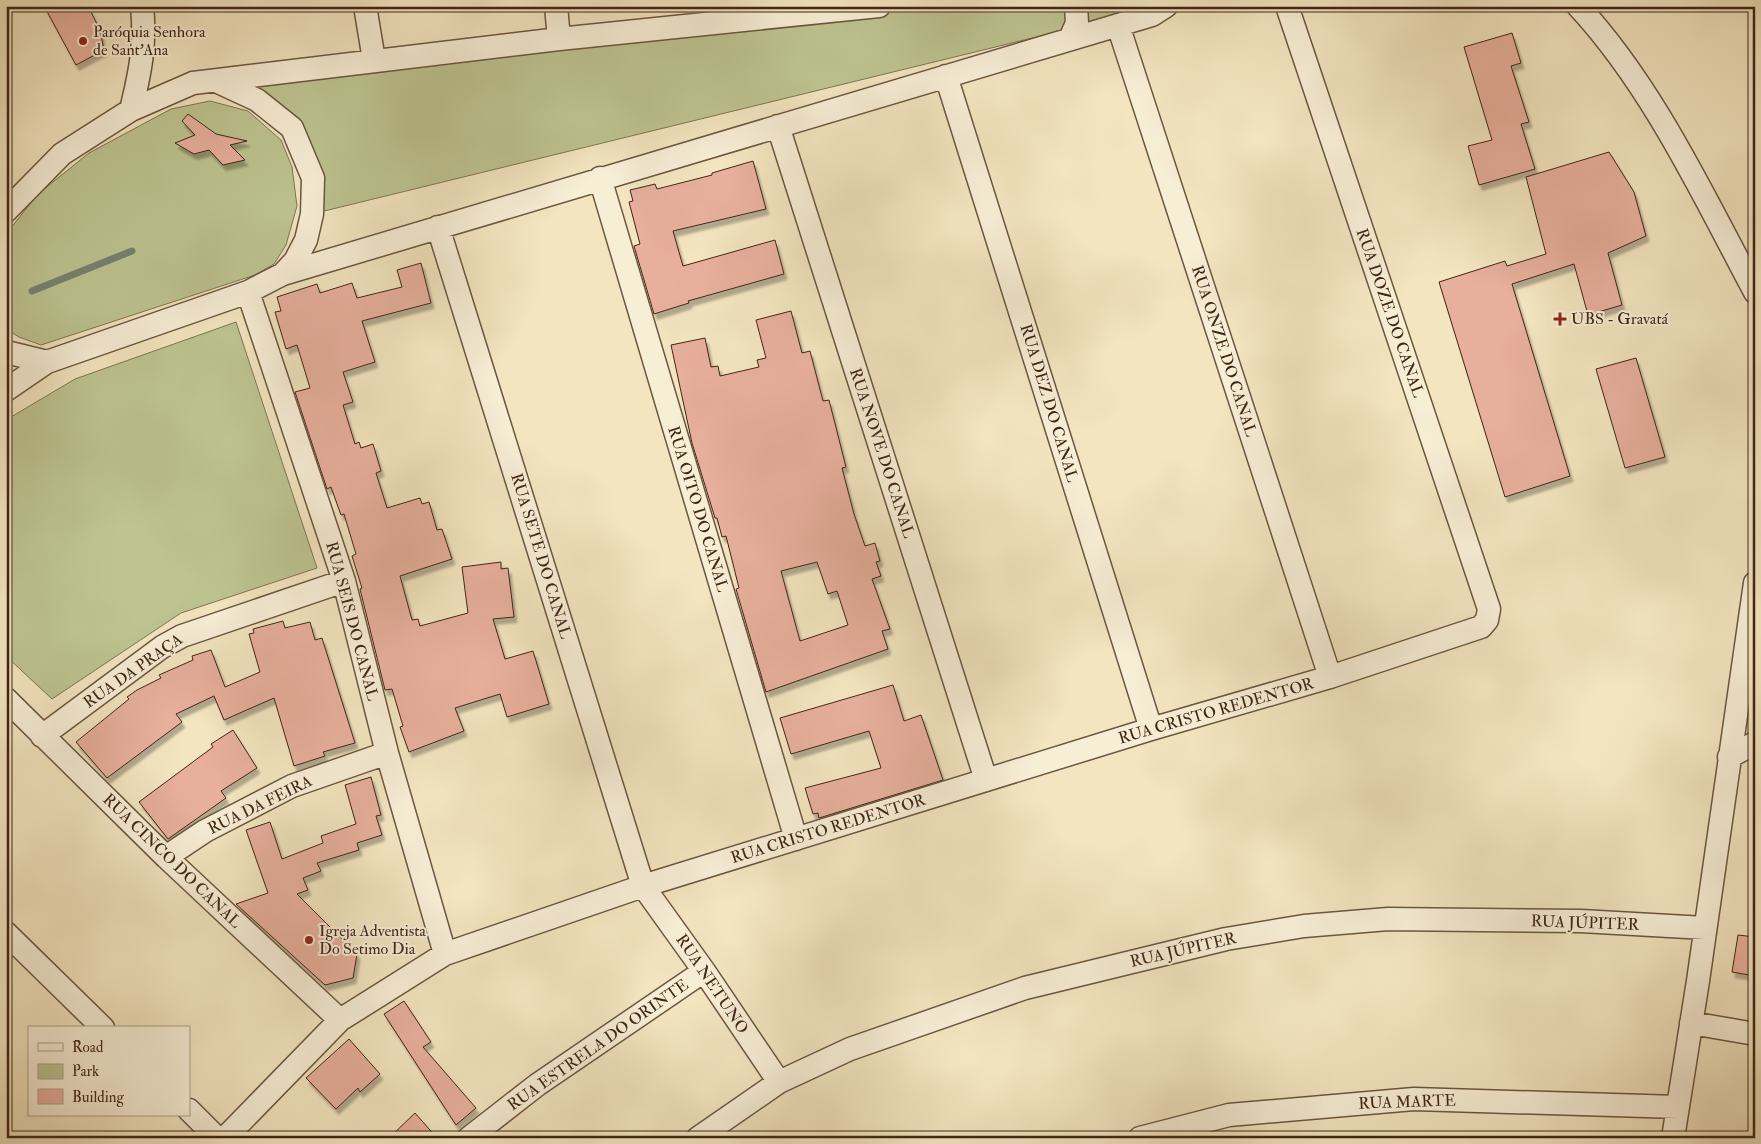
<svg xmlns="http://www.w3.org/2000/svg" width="1761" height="1144" viewBox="0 0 1761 1144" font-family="'IM FELL Double Pica',serif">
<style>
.green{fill:#bdc491;stroke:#7e7554}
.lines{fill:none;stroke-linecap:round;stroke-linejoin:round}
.stream{stroke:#778272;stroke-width:7}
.building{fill:#e7af9c;stroke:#402617;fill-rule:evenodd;filter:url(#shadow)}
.minor-casing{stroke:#6c5641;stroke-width:25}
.minor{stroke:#f7eed6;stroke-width:22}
.poi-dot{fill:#8f2418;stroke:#f7eed6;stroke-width:2}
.labels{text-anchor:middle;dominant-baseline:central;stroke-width:4;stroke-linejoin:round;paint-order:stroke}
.poi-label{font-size:16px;fill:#402617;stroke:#f7eed6;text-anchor:start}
.street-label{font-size:16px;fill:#402617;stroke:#f7eed6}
</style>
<defs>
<filter id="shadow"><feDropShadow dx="3" dy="5.5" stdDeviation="1" flood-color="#0004"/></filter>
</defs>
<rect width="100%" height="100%" fill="#f2e5c0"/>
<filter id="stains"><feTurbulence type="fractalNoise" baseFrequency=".004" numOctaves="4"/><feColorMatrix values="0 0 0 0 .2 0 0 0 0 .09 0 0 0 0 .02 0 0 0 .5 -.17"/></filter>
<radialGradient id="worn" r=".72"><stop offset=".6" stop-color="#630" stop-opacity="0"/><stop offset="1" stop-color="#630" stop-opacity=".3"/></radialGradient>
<!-- green -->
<path class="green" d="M 902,6 L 1152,6 L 1114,18 L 312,214 L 292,128 L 236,89 L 305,70 L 736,22 Z
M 210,101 L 248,111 L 281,140 L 292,167 L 297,206 L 286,245 L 274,264 L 255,275 L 41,345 L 19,337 L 6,329 L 6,234 L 38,194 L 89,153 L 171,109 Z
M 236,322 L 317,568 L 181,613 L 52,699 L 6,656 L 6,420 L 75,379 Z"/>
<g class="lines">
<!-- stream -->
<path class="stream" d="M 32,291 L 132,251"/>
</g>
<!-- building -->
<path class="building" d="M 44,6 L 88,6 L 100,30 L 104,50 L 76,65 Z
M 1512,33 L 1521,63 L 1511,66 L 1529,122 L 1521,124 L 1535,169 L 1479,185 L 1468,146 L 1492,140 L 1464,47 Z
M 188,114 L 216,134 L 247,141 L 230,145 L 245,160 L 223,165 L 209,150 L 194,154 L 175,143 L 195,135 L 182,121 Z
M 1609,152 L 1634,192 L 1646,236 L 1608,253 L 1622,305 L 1588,315 L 1574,264 L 1512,284 L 1570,476 L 1505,497 L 1439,282 L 1505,261 L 1507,266 L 1546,254 L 1526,177 Z
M 753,161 L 766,209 L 673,231 L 683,266 L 775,240 L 784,274 L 688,301 L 689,303 L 654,314 L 634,246 L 640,244 L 629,202 L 633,201 L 630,190 L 655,184 L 657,189 L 712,175 L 712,173 Z
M 421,263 L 431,303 L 362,321 L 375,362 L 343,372 L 353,402 L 343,405 L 355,444 L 359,442 L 361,448 L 373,444 L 381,471 L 376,473 L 387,508 L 420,498 L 422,504 L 429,502 L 437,530 L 442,529 L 452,559 L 400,576 L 412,620 L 418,619 L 420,626 L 468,613 L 462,567 L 501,562 L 501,569 L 508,568 L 514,617 L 493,619 L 505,659 L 533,651 L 549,704 L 507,717 L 500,694 L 455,708 L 464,731 L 409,752 L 400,727 L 403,726 L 392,689 L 385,690 L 360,589 L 362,588 L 352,556 L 356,554 L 344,514 L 341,515 L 331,487 L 327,489 L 295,392 L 310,388 L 297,345 L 286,349 L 275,312 L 281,311 L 277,297 L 317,284 L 320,293 L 352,283 L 357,298 L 402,287 L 397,270 Z
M 791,311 L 802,353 L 810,351 L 823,401 L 829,400 L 846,467 L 842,468 L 854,514 L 865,546 L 875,543 L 880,561 L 876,562 L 881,576 L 872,579 L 890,629 L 882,631 L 888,649 L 766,692 L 736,589 L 739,588 L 726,536 L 722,537 L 717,518 L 715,518 L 692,443 L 671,345 L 705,338 L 711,367 L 718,366 L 720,376 L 759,367 L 757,360 L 766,358 L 756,320 ZM 817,562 L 828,594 L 837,591 L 848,625 L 800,641 L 781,571 Z
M 1636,358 L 1665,457 L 1625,468 L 1596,369 Z
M 283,621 L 285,628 L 310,622 L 315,640 L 322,638 L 355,743 L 323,752 L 325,756 L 294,766 L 274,698 L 224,720 L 214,696 L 176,714 L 182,722 L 107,778 L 76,742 L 129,699 L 127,697 L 137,690 L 161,678 L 159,675 L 193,660 L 192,656 L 211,650 L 225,687 L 260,672 L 249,634 L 254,633 L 253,629 Z
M 893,685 L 904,721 L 921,715 L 943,780 L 819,818 L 818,813 L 813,814 L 805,788 L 881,768 L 869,731 L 791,754 L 780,718 Z
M 233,730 L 257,768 L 221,791 L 226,798 L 168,839 L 139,802 L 213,747 L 211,744 Z
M 371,777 L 381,815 L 376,816 L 382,835 L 357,843 L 359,850 L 317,863 L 321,871 L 303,878 L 308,890 L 297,894 L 357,954 L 353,978 L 325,985 L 236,904 L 268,893 L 246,830 L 270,822 L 282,859 L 323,843 L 321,836 L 356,824 L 345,785 Z
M 1738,935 L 1755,937 L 1755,976 L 1732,972 Z
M 404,1001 L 431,1042 L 423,1047 L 476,1108 L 456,1125 L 384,1014 Z
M 349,1039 L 380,1074 L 360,1092 L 358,1088 L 336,1109 L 306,1078 Z
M 415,1113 L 437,1138 L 389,1138 Z"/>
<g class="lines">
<!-- minor casing -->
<g class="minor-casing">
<path id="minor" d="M 365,6 L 374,60
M 556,6 L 559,39
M 1578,6 C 1653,87 1703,195 1755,292
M 1118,25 L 1330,677
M 1070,39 L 1077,23 L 1076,6
M 946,76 L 1151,729
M 216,81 L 257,100 L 292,128 L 313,178 L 312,214 L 306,240 L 295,261 L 283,274
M 131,110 C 140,73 146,44 142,6
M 778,126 L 986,780
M 600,178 L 796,839
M 6,211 L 62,154 L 131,110 L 193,83 L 559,39 L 879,6
M 438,227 L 643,886 L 704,971 L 779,1082
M 248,292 L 344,581 L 387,753 L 445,954
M 6,352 L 47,362
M 6,390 L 47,362 L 248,292 L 283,274 L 1152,15 L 1166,6
M 6,699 L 166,857 L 340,1020
M 42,736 L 162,647 L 182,636 L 344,581
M 1729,757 L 1755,743
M 166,857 L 205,831 L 292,786 L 387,753
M 6,933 L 103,1028
M 1691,1023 L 1755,1034
M 189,1110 L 217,1138
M 225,1138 L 340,1020 L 445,954 L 643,886 L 1151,729 L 1330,677 L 1481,627 L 1487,620 L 1489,609 L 1287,6
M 469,1138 L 537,1085 L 704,971
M 698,1138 L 779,1082 L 850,1049 L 1025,988 L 1226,939 L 1304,926 L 1388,919 L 1581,921 L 1705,928
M 1140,1138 L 1229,1115 L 1414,1099 L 1678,1107
M 1673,1138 L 1698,981 L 1755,583"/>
</g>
<!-- minor -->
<use href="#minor" class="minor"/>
</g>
<!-- markers -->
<g class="poi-dot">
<circle cx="83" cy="41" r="5"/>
<path d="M1557.5 311.5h5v5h5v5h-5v5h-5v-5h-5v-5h5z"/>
<circle cx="309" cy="940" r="5"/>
</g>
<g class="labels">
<!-- poi labels -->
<g class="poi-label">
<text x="93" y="32">Paróquia Senhora<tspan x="93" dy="18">de Sant'Ana</tspan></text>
<text x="1571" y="319">UBS - Gravatá</text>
<text x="319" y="931">Igreja Adventista<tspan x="319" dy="18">Do Setimo Dia</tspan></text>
</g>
<!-- street labels -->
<g class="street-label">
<text transform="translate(1390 313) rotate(71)">RUA DOZE DO CANAL</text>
<text transform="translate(1224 351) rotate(72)">RUA ONZE DO CANAL</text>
<text transform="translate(1049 403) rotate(73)">RUA DEZ DO CANAL</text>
<text transform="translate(882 453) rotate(72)">RUA NOVE DO CANAL</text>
<text transform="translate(698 509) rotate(73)">RUA OITO DO CANAL</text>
<text transform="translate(541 556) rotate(73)">RUA SETE DO CANAL</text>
<text transform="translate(352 621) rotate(75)">RUA SEIS DO CANAL</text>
<text transform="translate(133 671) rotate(-35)">RUA DA PRAÇA</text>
<text transform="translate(1216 711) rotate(-16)">RUA CRISTO REDENTOR</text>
<text transform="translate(260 805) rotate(-26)">RUA DA FEIRA</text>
<text transform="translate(828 829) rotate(-17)">RUA CRISTO REDENTOR</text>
<text transform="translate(172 861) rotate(44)">RUA CINCO DO CANAL</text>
<text transform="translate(1585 923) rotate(2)">RUA JÚPITER</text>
<text transform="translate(1183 950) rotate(-13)">RUA JÚPITER</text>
<text transform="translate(712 984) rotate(56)">RUA NETUNO</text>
<text transform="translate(598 1045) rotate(-35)">RUA ESTRELA DO ORINTE</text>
<text transform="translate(1407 1102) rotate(-2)">RUA MARTE</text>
</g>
</g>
<!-- margin -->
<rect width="1761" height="1144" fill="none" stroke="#f2e5c0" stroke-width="25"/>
<rect x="8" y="8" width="1746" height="1129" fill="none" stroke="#402617" stroke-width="2.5"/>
<rect x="12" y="12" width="1736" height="1119" fill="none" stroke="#402617"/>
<!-- legend -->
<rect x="28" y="1026" width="162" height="90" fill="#f7eed6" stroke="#ae9e8a"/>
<rect x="38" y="1043" width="25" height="8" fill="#f7eed6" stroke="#ae9e8a"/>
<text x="72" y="1052" font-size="15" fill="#402617">Road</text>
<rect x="38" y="1064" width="25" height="15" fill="#bdc491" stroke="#ae9e8a"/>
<text x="72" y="1076" font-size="15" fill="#402617">Park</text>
<rect x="38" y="1089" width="25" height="15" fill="#e7af9c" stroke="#ae9e8a"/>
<text x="72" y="1102" font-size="15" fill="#402617">Building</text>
<rect width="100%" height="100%" filter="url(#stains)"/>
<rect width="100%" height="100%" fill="url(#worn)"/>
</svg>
